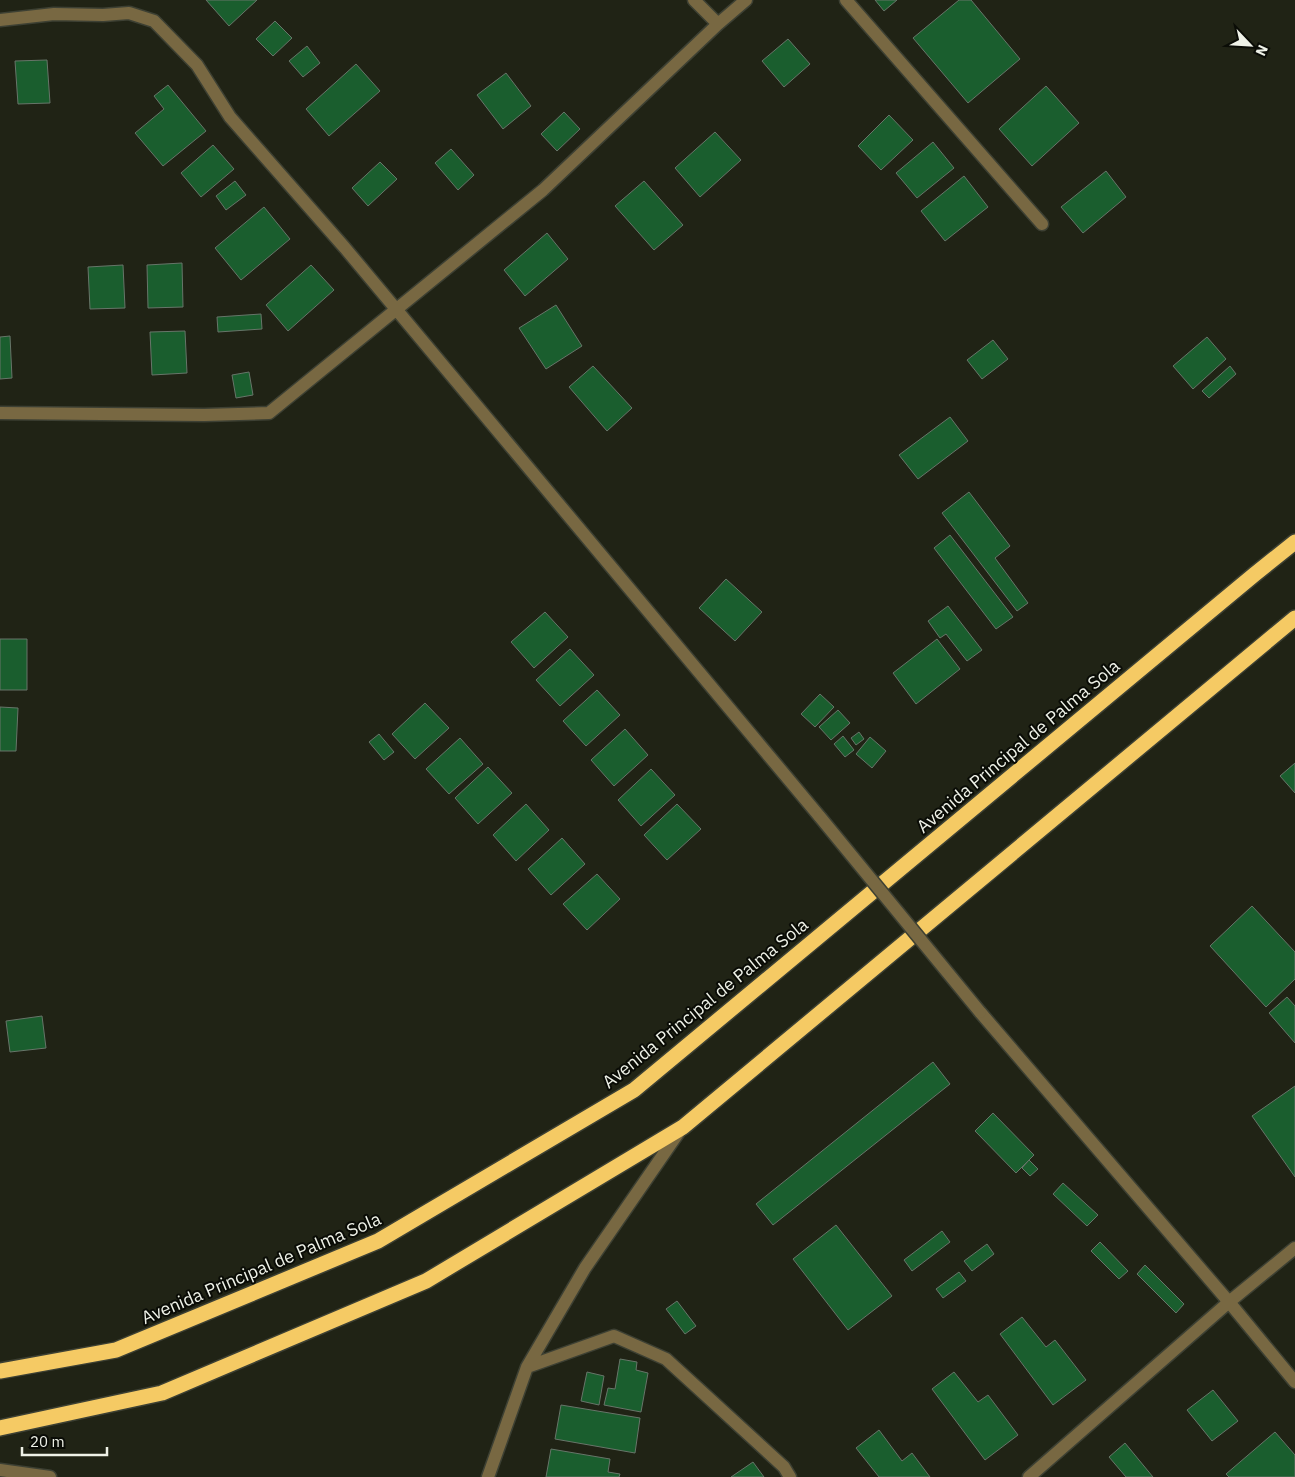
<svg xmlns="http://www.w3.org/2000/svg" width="1295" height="1477" viewBox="0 0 1295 1477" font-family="'IBM Plex Sans',sans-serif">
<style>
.building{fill:#1a5e2e;stroke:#677569}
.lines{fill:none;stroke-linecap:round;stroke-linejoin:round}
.street-casing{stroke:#3d4033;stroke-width:15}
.highway-casing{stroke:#3d4033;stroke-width:18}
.street{stroke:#786842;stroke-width:12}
.highway{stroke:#f5ca64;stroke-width:15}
.street-bridge-casing{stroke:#3d4033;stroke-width:15;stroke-linecap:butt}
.street-bridge{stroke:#786842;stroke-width:12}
.labels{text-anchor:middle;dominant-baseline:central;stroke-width:4;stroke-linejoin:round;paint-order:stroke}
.street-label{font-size:18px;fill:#eff2e8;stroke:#0a0c06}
</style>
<rect width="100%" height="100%" fill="#202315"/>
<!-- building -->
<path class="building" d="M 206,0 L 257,0 L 229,26 Z
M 875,0 L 897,0 L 884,11 Z
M 959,0 L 971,0 L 1020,59 L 968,103 L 913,38 Z
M 275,21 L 292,38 L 273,56 L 256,39 Z
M 788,39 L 810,64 L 784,87 L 762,61 Z
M 307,46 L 320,63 L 303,77 L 289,61 Z
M 47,60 L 50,103 L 18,104 L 15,61 Z
M 356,64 L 380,91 L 329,136 L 306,109 Z
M 506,73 L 531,106 L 503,129 L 477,95 Z
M 168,85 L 206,131 L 163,166 L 135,133 L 164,109 L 154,96 Z
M 1046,86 L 1079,123 L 1032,166 L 999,129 Z
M 564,112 L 580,129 L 557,151 L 541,134 Z
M 889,115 L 913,140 L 881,170 L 858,146 Z
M 715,132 L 741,160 L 700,197 L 675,168 Z
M 933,142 L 954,168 L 917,198 L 896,173 Z
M 213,145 L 234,169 L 201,197 L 181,173 Z
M 451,149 L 474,175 L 458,190 L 435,163 Z
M 380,162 L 397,179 L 368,206 L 352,188 Z
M 1106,171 L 1126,197 L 1083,233 L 1061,207 Z
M 964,176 L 988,207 L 945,241 L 921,211 Z
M 235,181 L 246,195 L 226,210 L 216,196 Z
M 644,181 L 683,225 L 654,250 L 615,206 Z
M 264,207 L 290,239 L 241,280 L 215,248 Z
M 547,233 L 568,259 L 525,296 L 504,270 Z
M 182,263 L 183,307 L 148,308 L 147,265 Z
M 123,265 L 125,308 L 90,309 L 88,267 Z
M 311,265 L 334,290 L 288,331 L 266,305 Z
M 556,305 L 582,346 L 546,369 L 519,328 Z
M 261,314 L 262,329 L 218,332 L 217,317 Z
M 185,331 L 187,373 L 152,375 L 150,332 Z
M 10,336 L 12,378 L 0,379 L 0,337 Z
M 1207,337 L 1226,359 L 1193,389 L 1173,366 Z
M 993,340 L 1008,359 L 982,379 L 967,360 Z
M 593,366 L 632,408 L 607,431 L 569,387 Z
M 1230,366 L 1236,374 L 1209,398 L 1202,391 Z
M 249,372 L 253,395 L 236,398 L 232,375 Z
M 950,417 L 968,441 L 918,479 L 899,455 Z
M 969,492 L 1010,546 L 995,558 L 1028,603 L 1017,611 L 942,513 Z
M 950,535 L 1013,617 L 996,629 L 934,548 Z
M 726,579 L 762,612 L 735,641 L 699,608 Z
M 948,606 L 982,650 L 967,661 L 946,634 L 940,638 L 928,621 Z
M 545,612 L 568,637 L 534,668 L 511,642 Z
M 0,639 L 27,639 L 27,690 L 0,690 Z
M 937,639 L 960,669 L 916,704 L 893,673 Z
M 570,649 L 594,675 L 560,706 L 536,680 Z
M 597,690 L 620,715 L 586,746 L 563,721 Z
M 820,694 L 834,707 L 815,727 L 801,714 Z
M 425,703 L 449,728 L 415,759 L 392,734 Z
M 0,707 L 18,708 L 16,751 L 0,751 Z
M 838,710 L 850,723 L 831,740 L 819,727 Z
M 625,729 L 648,755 L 614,786 L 591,760 Z
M 859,732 L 864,739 L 856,745 L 851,738 Z
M 379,734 L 394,752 L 384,760 L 369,742 Z
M 843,736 L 854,750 L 845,757 L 834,744 Z
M 870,737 L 886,751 L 872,768 L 856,754 Z
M 460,738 L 483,764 L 449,794 L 426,769 Z
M 1295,763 L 1295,793 L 1280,776 Z
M 488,767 L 512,793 L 478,824 L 455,798 Z
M 651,769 L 675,795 L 641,826 L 618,800 Z
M 526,804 L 549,830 L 516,861 L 493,835 Z
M 677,804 L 701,829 L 667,860 L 644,835 Z
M 562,838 L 585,864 L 551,895 L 528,869 Z
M 597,874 L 620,899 L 587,930 L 563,904 Z
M 1252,906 L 1295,952 L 1295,979 L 1266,1007 L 1210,946 Z
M 1287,997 L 1295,1006 L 1295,1043 L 1269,1013 Z
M 42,1016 L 46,1048 L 10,1052 L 6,1021 Z
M 933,1062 L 950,1084 L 773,1225 L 756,1204 Z
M 1295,1086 L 1295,1177 L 1252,1116 Z
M 993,1113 L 1034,1155 L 1016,1173 L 975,1131 Z
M 1029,1160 L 1038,1169 L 1030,1176 L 1022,1168 Z
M 1063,1183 L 1098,1215 L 1087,1226 L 1053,1194 Z
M 836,1225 L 892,1296 L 848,1330 L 793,1259 Z
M 942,1231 L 950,1242 L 912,1271 L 904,1260 Z
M 1100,1242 L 1128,1271 L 1119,1279 L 1091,1251 Z
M 987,1244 L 994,1254 L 972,1271 L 964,1261 Z
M 1145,1265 L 1184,1304 L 1176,1313 L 1137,1274 Z
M 959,1272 L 966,1281 L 943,1298 L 936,1289 Z
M 677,1301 L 696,1326 L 685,1334 L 666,1309 Z
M 1022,1317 L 1046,1347 L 1055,1340 L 1086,1380 L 1053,1405 L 1000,1334 Z
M 620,1359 L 637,1362 L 636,1370 L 648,1373 L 641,1412 L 604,1405 L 608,1388 L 615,1389 Z
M 587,1372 L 604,1376 L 599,1405 L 581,1401 Z
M 954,1372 L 978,1402 L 988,1395 L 1018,1435 L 985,1460 L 932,1389 Z
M 1213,1390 L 1238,1421 L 1212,1441 L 1187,1410 Z
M 561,1405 L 640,1418 L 635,1453 L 555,1439 Z
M 879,1430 L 902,1461 L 912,1453 L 930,1477 L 879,1477 L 856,1448 Z
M 1275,1432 L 1295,1455 L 1295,1477 L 1229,1477 L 1226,1474 Z
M 1125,1443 L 1153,1477 L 1126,1477 L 1109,1457 Z
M 551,1449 L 610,1459 L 608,1472 L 620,1474 L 619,1477 L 546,1477 Z
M 753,1462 L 764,1477 L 731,1477 Z"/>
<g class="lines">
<!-- street casing -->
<g class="street-casing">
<path id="street" d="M 694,0 L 718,24
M 846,0 L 1042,224
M 0,20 L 54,14 L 103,15 L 129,13 L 154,21 L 197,65 L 230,117 L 345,248 L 820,817
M 0,413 L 204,415 L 269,413 L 543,190 L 718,24 L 746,0
M 980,1012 L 1229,1302 L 1295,1382
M 527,1367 L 614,1336 L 666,1359 L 784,1467 L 790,1477
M 0,1470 L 50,1477
M 488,1477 L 527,1367 L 585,1268 L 681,1129
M 1029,1477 L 1229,1302 L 1295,1248"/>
</g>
<!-- highway casing -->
<g class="highway-casing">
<path id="highway" d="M 0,1371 L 116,1350 L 378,1241 L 634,1090 L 1255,574 L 1295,542
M 0,1428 L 162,1393 L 426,1281 L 683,1127 L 1295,618"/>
</g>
<!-- street -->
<use href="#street" class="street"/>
<!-- highway -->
<use href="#highway" class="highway"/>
<!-- street-bridge casing -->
<g class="street-bridge-casing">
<path id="street-bridge" d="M 820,817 L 980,1012"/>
</g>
<!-- street-bridge -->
<use href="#street-bridge" class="street-bridge"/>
</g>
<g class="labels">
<!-- street labels -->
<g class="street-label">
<text transform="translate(1018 746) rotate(-40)">Avenida Principal de Palma Sola</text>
<text transform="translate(705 1003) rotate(-39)">Avenida Principal de Palma Sola</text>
<text transform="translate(261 1268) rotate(-23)">Avenida Principal de Palma Sola</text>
</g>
</g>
<!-- north arrow -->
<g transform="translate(1250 45) rotate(115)" stroke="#0a0c06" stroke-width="4" paint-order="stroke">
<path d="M0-4L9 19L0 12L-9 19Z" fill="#eff2e8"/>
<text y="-8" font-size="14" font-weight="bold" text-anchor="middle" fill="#eff2e8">N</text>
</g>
<!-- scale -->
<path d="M22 1447v8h85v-8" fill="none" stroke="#eff2e8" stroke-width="2.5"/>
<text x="30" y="1447" font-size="15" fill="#eff2e8" stroke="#0a0c06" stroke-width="4" paint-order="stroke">20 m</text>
</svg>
